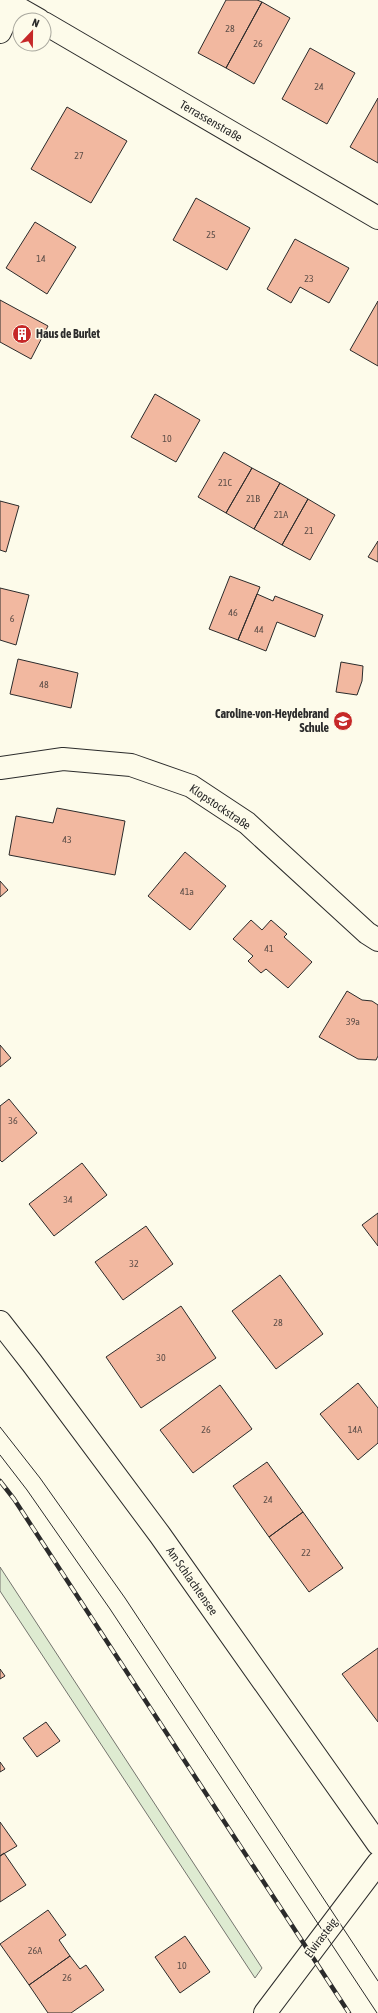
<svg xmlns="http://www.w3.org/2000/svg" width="378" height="2013" viewBox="0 0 378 2013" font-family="'Asap Condensed',sans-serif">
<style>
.green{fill:#deebd1;stroke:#74746e}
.building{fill:#f2b8a0;stroke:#2b2b2b}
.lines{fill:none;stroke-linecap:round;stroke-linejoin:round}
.minor-casing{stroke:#2b2b2b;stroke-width:24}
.minor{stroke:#fdfbea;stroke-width:22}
.tram{stroke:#2b2b2b;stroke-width:1}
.rail-casing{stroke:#2b2b2b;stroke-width:4.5}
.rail{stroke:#fdfbea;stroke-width:3;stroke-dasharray:9;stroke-linecap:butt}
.labels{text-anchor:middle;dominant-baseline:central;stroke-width:3;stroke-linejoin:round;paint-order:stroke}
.number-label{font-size:10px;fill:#5d4e48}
.street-label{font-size:12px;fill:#2b2b2b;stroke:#fdfbea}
.poi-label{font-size:12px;font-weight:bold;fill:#2b2b2b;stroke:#fdfbea;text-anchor:start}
</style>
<rect width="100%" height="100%" fill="#fdfbea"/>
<!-- green -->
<path class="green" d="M 0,1567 L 262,1968 L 255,1978 L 0,1591 Z"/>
<!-- building -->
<path class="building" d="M 226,0 L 257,0 L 262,2 L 226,68 L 198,53 Z
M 262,2 L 290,18 L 254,84 L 226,68 Z
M 310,48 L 355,73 L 327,124 L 282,99 Z
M 378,98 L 378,163 L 350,147 Z
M 67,107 L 127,141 L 91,203 L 31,169 Z
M 196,198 L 250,228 L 227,270 L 173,240 Z
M 35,222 L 76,247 L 47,294 L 6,268 Z
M 295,239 L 349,268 L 329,303 L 300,287 L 291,303 L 267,289 Z
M 0,300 L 48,326 L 31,359 L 0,342 Z
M 378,301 L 378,366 L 350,350 Z
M 155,394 L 200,420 L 176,462 L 131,437 Z
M 224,452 L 252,468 L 226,513 L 198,497 Z
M 252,468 L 280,483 L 254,529 L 226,513 Z
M 280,483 L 308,499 L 282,545 L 254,529 Z
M 308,499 L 335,515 L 310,560 L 282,545 Z
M 0,501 L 19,506 L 6,552 L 0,550 Z
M 378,541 L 378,562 L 368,557 Z
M 230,576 L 260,587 L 238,640 L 209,629 Z
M 0,588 L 29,595 L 16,645 L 0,640 Z
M 257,594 L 273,601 L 275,596 L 323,615 L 315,637 L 277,622 L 266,651 L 238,640 Z
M 18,659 L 78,673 L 71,708 L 10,694 Z
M 341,662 L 363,666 L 362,681 L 357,695 L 336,692 Z
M 57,808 L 125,821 L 115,875 L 9,855 L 16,816 L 53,823 Z
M 185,852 L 226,886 L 190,930 L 148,896 Z
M 0,881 L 8,890 L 0,897 Z
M 251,920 L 262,930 L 271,920 L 287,934 L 284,937 L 312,962 L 288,988 L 266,969 L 261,973 L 248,961 L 253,956 L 233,939 Z
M 347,991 L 362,1000 L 372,1001 L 378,1005 L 378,1056 L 376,1060 L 358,1059 L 319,1037 Z
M 0,1045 L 11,1058 L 0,1067 Z
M 9,1099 L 37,1133 L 2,1162 L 0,1160 L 0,1106 Z
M 82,1163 L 107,1195 L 54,1236 L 29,1204 Z
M 378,1213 L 378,1246 L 362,1225 Z
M 146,1226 L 173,1264 L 123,1300 L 95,1262 Z
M 280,1275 L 323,1334 L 276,1369 L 232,1311 Z
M 181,1306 L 216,1358 L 141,1408 L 106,1357 Z
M 358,1383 L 378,1408 L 378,1443 L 358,1460 L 320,1414 Z
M 220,1385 L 252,1429 L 193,1473 L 160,1430 Z
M 267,1462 L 303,1512 L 269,1537 L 233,1486 Z
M 303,1512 L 343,1568 L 309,1592 L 269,1537 Z
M 378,1648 L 378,1722 L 342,1674 Z
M 0,1669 L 5,1676 L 0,1679 Z
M 46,1722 L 60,1741 L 37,1757 L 23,1738 Z
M 0,1762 L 5,1769 L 0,1772 Z
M 0,1822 L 17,1846 L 0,1856 Z
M 4,1853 L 26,1885 L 0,1902 L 0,1856 Z
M 48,1910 L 66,1935 L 59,1940 L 70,1956 L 29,1985 L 0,1944 Z
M 185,1936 L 210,1972 L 180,1993 L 155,1957 Z
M 70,1956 L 80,1969 L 86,1965 L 104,1990 L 71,2013 L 48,2013 L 29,1985 Z"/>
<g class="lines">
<!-- minor casing -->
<g class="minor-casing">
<path id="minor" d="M 4,0 L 39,20
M 44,23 L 378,218
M 0,32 L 13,5
M 0,768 L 63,759 L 131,765 L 191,786 L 247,823 L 367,933 L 378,940
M 0,1322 L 32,1363 L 160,1535 L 378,1844
M 265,2013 L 378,1863"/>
</g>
<!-- minor -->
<use href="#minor" class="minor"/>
<!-- tram -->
<path class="tram" d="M 0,1427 L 40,1478 L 125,1598 L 378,1981
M 0,1455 L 27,1490 L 110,1609 L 377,2013"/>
<!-- rail casing -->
<g class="rail-casing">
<path id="rail" d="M 0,1481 L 14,1499 L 349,2013"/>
</g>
<!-- rail -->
<use href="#rail" class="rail"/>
</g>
<!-- icons -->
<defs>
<g id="building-disc" transform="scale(1)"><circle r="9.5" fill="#c62828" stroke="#fdfbea"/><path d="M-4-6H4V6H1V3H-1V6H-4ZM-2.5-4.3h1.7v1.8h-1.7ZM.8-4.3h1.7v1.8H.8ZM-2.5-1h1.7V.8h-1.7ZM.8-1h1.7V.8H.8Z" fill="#fff"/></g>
<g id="school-disc" transform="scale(1)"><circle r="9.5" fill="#c62828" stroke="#fdfbea"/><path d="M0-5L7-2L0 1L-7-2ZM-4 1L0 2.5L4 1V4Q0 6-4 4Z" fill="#fff"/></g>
</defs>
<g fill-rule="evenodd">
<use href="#building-disc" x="22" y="334"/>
<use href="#school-disc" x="343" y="721"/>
</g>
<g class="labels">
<!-- number labels -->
<g class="number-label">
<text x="230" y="28">28</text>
<text x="258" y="43">26</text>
<text x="319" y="86">24</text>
<text x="79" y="155">27</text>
<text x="211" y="234">25</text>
<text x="41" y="258">14</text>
<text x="309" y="278">23</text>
<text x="167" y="438">10</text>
<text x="225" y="482">21C</text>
<text x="253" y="498">21B</text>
<text x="281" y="514">21A</text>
<text x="309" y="530">21</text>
<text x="233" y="612">46</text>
<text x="12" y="618">6</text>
<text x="259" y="629">44</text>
<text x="44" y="684">48</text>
<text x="67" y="839">43</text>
<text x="187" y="891">41a</text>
<text x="269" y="948">41</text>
<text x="353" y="1021">39a</text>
<text x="13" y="1120">36</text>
<text x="68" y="1199">34</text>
<text x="134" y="1263">32</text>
<text x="278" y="1322">28</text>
<text x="161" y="1357">30</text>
<text x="206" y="1429">26</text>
<text x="355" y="1429">14A</text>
<text x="268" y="1499">24</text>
<text x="306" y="1552">22</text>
<text x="35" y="1950">26A</text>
<text x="182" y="1965">10</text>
<text x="67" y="1977">26</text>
</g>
<!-- street labels -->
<g class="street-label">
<text transform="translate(211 121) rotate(30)">Terrassenstraße</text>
<text transform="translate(220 807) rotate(34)">Klopstockstraße</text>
<text transform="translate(192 1581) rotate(55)">Am Schlachtensee</text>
<text transform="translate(321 1938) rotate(-53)">Elvirasteig</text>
</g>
<!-- poi labels -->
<g class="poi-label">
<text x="36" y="334">Haus de Burlet</text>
<text x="329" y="714" text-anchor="end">Caroline-von-Heydebrand<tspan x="329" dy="14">Schule</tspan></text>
</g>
</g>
<!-- north arrow -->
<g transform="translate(32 32) rotate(22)"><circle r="19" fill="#fdfbea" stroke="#a9a89e"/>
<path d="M0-3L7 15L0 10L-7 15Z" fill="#c62828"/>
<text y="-6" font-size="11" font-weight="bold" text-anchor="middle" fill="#2b2b2b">N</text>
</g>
</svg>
